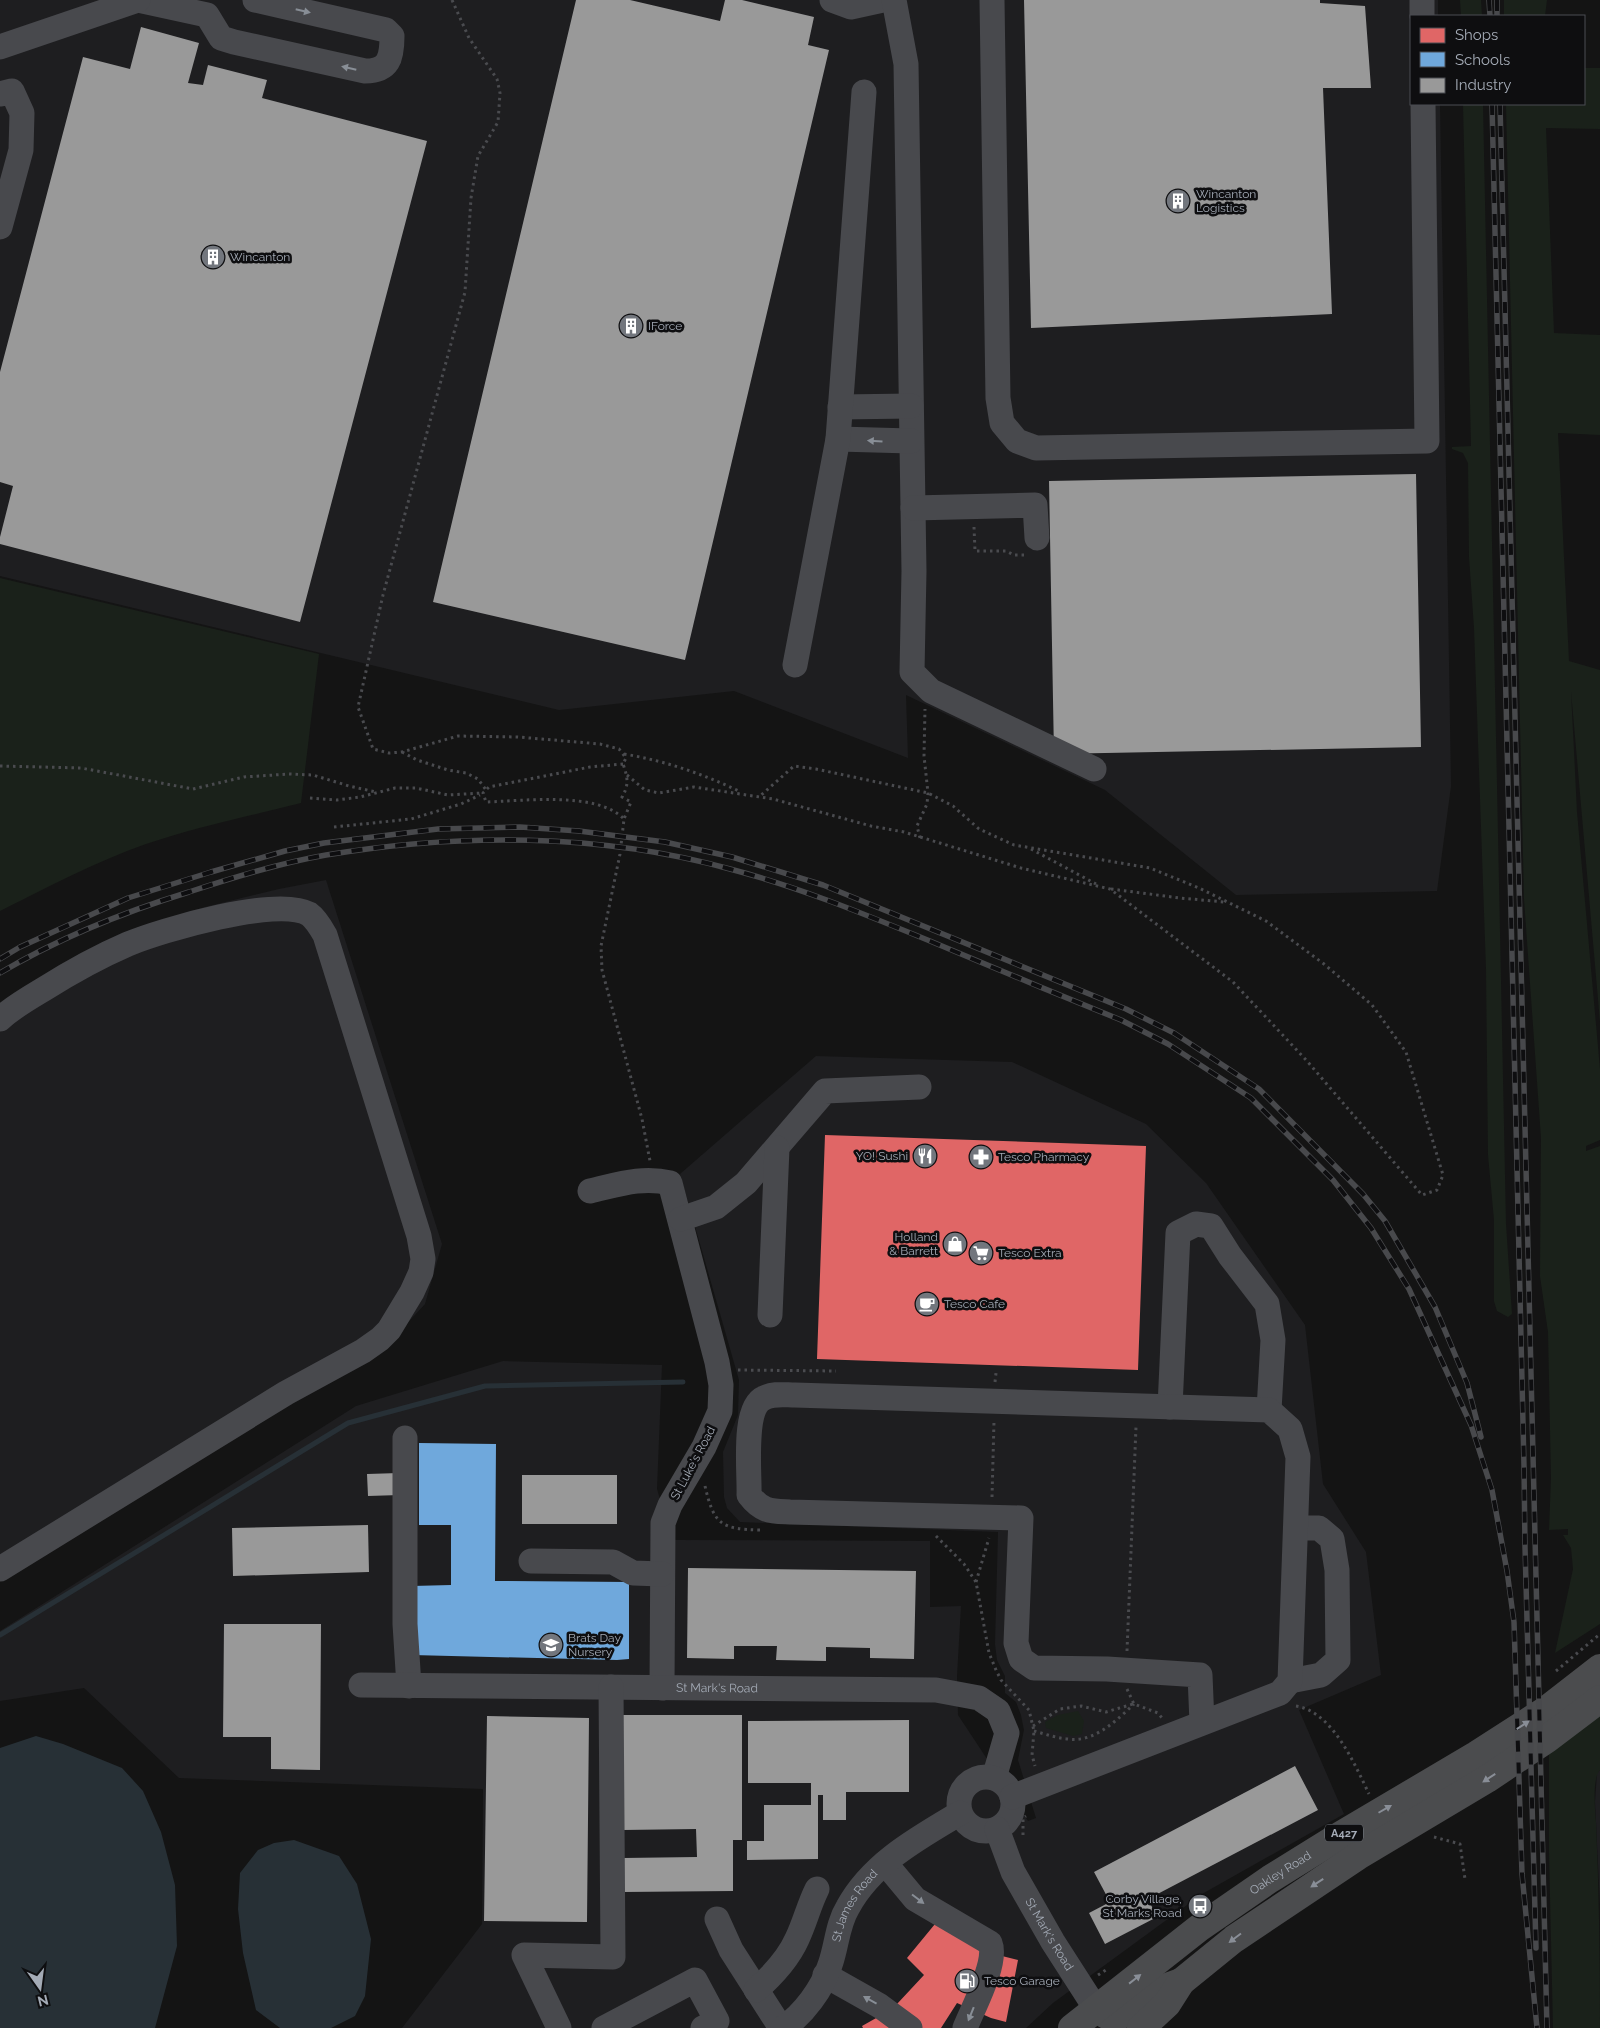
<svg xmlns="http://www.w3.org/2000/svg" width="1600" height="2028" viewBox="0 0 1600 2028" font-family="Raleway,sans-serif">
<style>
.built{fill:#1e1e20}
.green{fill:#1a211a}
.water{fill:#273036}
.shops{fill:#e06666}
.schools{fill:#6fa8dc}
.industry{fill:#999}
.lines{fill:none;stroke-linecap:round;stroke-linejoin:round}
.stream{stroke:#273036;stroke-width:5}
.path{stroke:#4a4b4f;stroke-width:3;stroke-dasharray:2.5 4;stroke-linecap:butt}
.minor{stroke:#48494d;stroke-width:25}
.highway{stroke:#4b4c4e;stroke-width:28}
.rail-casing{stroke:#48494c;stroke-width:5.5}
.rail{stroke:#0e0e10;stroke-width:4;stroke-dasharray:11;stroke-linecap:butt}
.oneway{fill:#888e96}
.oneway2{fill:#898e97}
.labels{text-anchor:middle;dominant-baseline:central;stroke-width:5;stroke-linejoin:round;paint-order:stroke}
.shield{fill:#0e0e10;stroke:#777c84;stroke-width:1}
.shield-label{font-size:11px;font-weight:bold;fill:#a4abb6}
.poi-label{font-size:12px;fill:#a4abb6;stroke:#0e0e10;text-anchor:start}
.street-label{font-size:12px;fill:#a4abb6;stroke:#0e0e10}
</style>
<rect width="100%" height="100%" fill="#141414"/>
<!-- built -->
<path class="built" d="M 0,0 L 1438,0 L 1438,16 L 1411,16 L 1411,104 L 1440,104 L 1451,786 L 1437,891 L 1236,895 L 1105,790 L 906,695 L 908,758 L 734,691 L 559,710 L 0,576 Z
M 326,880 L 442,1244 L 425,1304 L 388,1344 L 0,1580 L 0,1004 L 136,928 L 205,907 L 279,889 Z
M 816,1056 L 1012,1062 L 1146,1124 L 1206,1183 L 1305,1325 L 1323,1484 L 1366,1552 L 1381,1675 L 1299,1710 L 1344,1814 L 1202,1894 L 1053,2003 L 1026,2028 L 402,2028 L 482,1924 L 483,1789 L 179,1778 L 84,1688 L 0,1701 L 0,1631 L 356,1406 L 503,1361 L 662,1365 L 657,1489 L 672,1540 L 930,1541 L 930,1607 L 961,1606 L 957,1676 L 958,1715 L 1028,1821 L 1036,1818 L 1018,1760 L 1024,1730 L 1021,1715 L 1016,1702 L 1005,1693 L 1005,1676 L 997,1660 L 995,1644 L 998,1532 L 740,1522 L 727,1508 L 724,1497 L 723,1452 L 738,1415 L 739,1380 L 680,1174 Z
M 1600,1770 L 1600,1905 L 1595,1802 L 1597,1773 Z"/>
<!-- green -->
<path class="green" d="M 1460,0 L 1481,0 L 1482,16 L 1461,16 Z
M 1504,0 L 1547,0 L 1545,16 L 1504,16 Z
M 1584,68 L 1600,68 L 1600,129 L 1546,128 L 1554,333 L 1600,335 L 1600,435 L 1558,433 L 1569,661 L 1600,670 L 1600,1022 L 1571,691 L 1577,812 L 1600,1069 L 1600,1140 L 1586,1146 L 1586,1151 L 1600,1146 L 1600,1624 L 1555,1653 L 1573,1569 L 1571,1548 L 1563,1535 L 1568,1535 L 1568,1529 L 1549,1530 L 1551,1478 L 1548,1332 L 1540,1276 L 1541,1138 L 1524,899 L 1506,104 L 1584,104 Z
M 1463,104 L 1483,104 L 1506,1224 L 1512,1314 L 1508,1317 L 1497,1311 L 1494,1301 L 1494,1220 L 1488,1155 L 1486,969 L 1474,628 L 1469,557 L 1468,463 L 1463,453 L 1452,449 L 1452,447 L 1471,446 Z
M 0,578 L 319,654 L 301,803 C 249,816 196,827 146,844 C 95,862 48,887 0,911 Z
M 1078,1711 L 1084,1721 L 1082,1734 L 1073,1736 L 1046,1728 L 1045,1722 L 1058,1715 Z
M 1600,1712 L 1600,1770 C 1592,1778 1595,1809 1596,1822 C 1599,1891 1600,1959 1600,2028 L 1553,2028 L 1549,1853 L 1549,1751 Z"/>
<!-- water -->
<path class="water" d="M 36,1736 L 63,1744 L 122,1768 L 143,1791 L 161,1832 L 175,1885 L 177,1946 L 155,2028 L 0,2028 L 0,1748 Z
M 294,1840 L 339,1856 L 357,1884 L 371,1939 L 365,1996 L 355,2016 L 331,2028 L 280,2028 L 256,2010 L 243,1953 L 238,1909 L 240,1873 L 258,1850 L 274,1843 Z"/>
<!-- shops -->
<path class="shops" d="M 825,1135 L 1146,1146 L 1138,1370 L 817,1359 Z
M 935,1924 L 998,1955 L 1018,1960 L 1006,2022 L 991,2018 L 957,2003 L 941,2028 L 863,2028 L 862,2026 L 878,2017 L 897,2004 L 924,1975 L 907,1958 Z"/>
<!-- schools -->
<path class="schools" d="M 419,1443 L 496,1444 L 495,1581 L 629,1582 L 629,1659 L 617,1660 L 412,1655 L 412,1586 L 451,1585 L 451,1525 L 419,1525 Z"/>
<!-- industry -->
<path class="industry" d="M 576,0 L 630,0 L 720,21 L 725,0 L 742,0 L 814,17 L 808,45 L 829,50 L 685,660 L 433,602 Z
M 1024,0 L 1320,0 L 1320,3 L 1365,6 L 1371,88 L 1323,88 L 1332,314 L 1031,328 Z
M 141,27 L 199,43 L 188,83 L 203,85 L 208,65 L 267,80 L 262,98 L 427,141 L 300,622 L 0,544 L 0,537 L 13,486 L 0,482 L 0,372 L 83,57 L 130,69 Z
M 1416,474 L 1421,747 L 1054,754 L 1049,481 Z
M 399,1473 L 400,1495 L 368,1496 L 367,1474 Z
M 522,1475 L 617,1475 L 617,1524 L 522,1524 Z
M 368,1525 L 369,1572 L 233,1576 L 232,1528 Z
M 688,1568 L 916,1571 L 914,1659 L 870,1658 L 870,1648 L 826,1647 L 826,1661 L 776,1660 L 777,1646 L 734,1646 L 734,1659 L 687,1658 Z
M 224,1624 L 321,1624 L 320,1770 L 271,1769 L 271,1737 L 223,1737 Z
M 623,1715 L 742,1715 L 742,1840 L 733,1840 L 733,1891 L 623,1892 L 623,1858 L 697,1857 L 696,1829 L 623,1830 Z
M 487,1716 L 589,1718 L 587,1922 L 484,1921 Z
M 909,1720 L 909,1792 L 846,1792 L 846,1820 L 823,1820 L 823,1795 L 818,1795 L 818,1859 L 747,1860 L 747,1841 L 764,1841 L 764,1805 L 811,1805 L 811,1783 L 748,1783 L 748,1721 Z
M 1295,1766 L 1318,1810 L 1148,1899 L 1157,1917 L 1105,1944 L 1089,1913 L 1110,1902 L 1094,1872 Z"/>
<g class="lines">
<!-- stream -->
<path class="stream" d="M 0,1635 L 348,1423 L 485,1386 L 683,1382"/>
<!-- path -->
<path class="path" d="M 452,0 L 469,38 L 497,79 L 500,93 L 498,122 L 478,156 L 471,198 L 465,292 L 383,595 L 358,707 L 373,749 L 389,753 L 402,752 L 458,736 L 518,737 L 600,744 L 619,749 L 626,758 L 623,764 C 628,778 629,785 622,797 L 631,802 L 624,819
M 974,527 L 975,551 L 1006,551 L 1014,555 L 1024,555
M 402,752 L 417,760 L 448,770 L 466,773 L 478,779 L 486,790
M 624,754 C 666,761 703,774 741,792
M 623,764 L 590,767 L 489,787 L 483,793 L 486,802 C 523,801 597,791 624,819 L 620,854 L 601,946 L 602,970 L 642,1119 L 650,1161
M 0,766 L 81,768 L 193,789 L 244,777 L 289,774 L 313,775 L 349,786 L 376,792
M 627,775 L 645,790 L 659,793 L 694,787 L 773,799 L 871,826 L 904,832 L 1021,868 L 1110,889 L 1233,982 L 1307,1061 L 1422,1195 L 1437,1190 L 1443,1175 L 1406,1052 L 1372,1005 L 1324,964 L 1266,921 L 1199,888 L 1150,868 L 1014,845 L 979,829 L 953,806 L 928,793 L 816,769 L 794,766 L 759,797
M 310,798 L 337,800 L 360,797 L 395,788 L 416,788 L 448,795 L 483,793
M 334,827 L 411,819 L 461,804 L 480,795
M 920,838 L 917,826 L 927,804 L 928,793 L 924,756 L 925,709
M 1031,849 L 1096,884
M 1111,889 L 1180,898 L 1224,902
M 738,1370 L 836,1371
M 995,1382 L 996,1373
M 705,1486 C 714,1525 721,1529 760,1530
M 992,1497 L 994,1421
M 936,1536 L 964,1564 L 976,1582 L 989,1653 L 996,1670 L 1001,1680 L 1029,1710 L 1034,1731 L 1032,1755 L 1035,1766
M 976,1582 L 989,1538
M 1127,1651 L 1136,1427
M 1556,1671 L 1600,1634
M 1127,1689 L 1134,1704 L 1158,1713 L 1162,1718
M 1296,1706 C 1333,1712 1355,1765 1369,1794
M 1033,1726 L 1060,1709 L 1081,1706 L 1106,1712 L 1133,1704
M 1034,1731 C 1045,1734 1056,1738 1068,1739 C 1094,1743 1117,1720 1134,1704
M 1023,1835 L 1023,1818 L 1026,1816
M 1434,1837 L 1460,1844 L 1465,1879
M 1098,1975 L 1109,1968"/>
<!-- minor -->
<g class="minor">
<path d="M 138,0 L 207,15 L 221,38 L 234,42 L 365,71 C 389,71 392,58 392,36 L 386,30 L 255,0"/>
<path d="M 832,0 L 851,7 L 883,0"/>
<path d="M 894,0 L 906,64 L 914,571 L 912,672 L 931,691 L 1094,769"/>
<path d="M 992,0 L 998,398 L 1002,423 L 1017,441 L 1036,448 L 1427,441 L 1423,104"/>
<path d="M 1422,0 L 1422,16"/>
<path d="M 0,47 L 138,0"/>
<path d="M 0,94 L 12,91 L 22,113 L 21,150 L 0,227"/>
<path d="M 840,407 L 911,406"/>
<path d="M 838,439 L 911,441"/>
<path d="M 913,508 L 1035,505 L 1037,538"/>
<path d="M 795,665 L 838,439 L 864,92"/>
<path d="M 0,1019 C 13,1007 29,998 44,989 C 71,972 98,957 128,944 C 162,930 277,896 309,914 C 316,919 321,928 325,935 L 419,1236 L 423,1259 L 421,1272 L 412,1292 L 389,1330 L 380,1339 L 363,1351 L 286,1393 L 0,1569"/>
<path d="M 590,1191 C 617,1185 642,1176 670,1183 L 717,1362 L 721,1385 L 720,1411 L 704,1447 L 670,1505 L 663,1523 L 662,1688"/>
<path d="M 681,1219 L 716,1207 L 746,1183 L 825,1091 L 919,1087"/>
<path d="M 770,1315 L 777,1148"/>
<path d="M 1170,1407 L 1178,1233 L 1196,1224 L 1211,1226 L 1230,1256 L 1267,1304 L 1273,1340 L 1269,1410"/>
<path d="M 405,1438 L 405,1624 L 409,1686"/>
<path d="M 531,1561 L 613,1562 L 633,1573 L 662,1574"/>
<path d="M 1290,1681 L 1321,1675 L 1338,1660 L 1337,1570 L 1332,1539 L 1319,1528 L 1296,1528"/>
<path id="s1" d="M 361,1685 L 936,1690 L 979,1698 L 998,1711 L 1007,1733 L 994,1778"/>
<circle cx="986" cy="1804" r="27"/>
<path d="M 1012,1797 L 1280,1693 L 1290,1681 L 1298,1457 L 1290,1429 L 1269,1410 L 795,1395 C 785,1395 773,1393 764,1398 C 742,1408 750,1473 749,1495 C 762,1512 771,1511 790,1512 L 1021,1518 L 1016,1643 L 1021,1659 L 1034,1668 L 1107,1669 L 1200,1675 L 1202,1723"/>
<path id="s2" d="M 997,1829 L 1013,1872 L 1053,1942 L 1096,2009"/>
<path d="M 885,1863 L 915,1899 L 990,1943 C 998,1962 973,2008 965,2028"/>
<path d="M 717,1919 L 731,1950 L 781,2028"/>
<path d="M 825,1975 L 880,2006 L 910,2028"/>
<path d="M 756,1990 C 772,1976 788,1959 797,1939 C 805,1922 809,1905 817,1889"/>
<path d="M 559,2028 L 524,1955 L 613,1957 L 611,1687"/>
<path d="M 604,2028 L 695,1980 L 717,2021 L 703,2028"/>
<path id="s3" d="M 783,2028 C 803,2015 823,1988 830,1965 C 837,1946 837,1925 848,1907 C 872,1863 918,1838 960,1813"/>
</g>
<!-- highway -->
<g class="highway">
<path d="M 1096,2009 L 1110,2017 L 1121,2015 L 1156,1991 L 1181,1982"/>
<path id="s4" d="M 1072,2028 L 1199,1928 L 1270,1879 L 1341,1835 L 1476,1755 L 1546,1710 L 1600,1668"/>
<path d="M 1141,2028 L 1167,2004 L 1181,1982 L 1234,1939 L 1358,1856 L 1487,1779 L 1547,1739 L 1600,1699"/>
</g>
<!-- rail casing -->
<g class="rail-casing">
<path id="rail" d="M 1489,0 L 1490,16
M 1497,0 L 1497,16
M 1492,104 L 1524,1466 L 1525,1547 L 1536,1948
M 1500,104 L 1547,2028
M 0,959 L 20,947 L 128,898 L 211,872 L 285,851 L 324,843 L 438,829 L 520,827 L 579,831 L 665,842 L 732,857 L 823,885 L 1126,1009 L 1174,1033 L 1259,1089 L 1363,1194 L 1385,1221 L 1435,1307 L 1467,1383 L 1481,1437
M 0,973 C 59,938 124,912 189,892 C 234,877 280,863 326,855 C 459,833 600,833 730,869 C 799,887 864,914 930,941 C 994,968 1057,994 1121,1020 L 1168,1044 L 1251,1098 L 1333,1180 L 1371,1228 L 1409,1289 L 1471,1425 L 1492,1490 L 1507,1571 L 1514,1622 L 1522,1874 L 1537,2028"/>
</g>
<!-- rail -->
<use href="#rail" class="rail"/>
</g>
<!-- one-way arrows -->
<defs><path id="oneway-solid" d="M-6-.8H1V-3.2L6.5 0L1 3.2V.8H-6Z" transform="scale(1.25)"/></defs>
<g class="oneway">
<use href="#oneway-solid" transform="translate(303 11) rotate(13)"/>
<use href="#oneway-solid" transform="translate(349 68) rotate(-167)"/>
<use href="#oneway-solid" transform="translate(875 441) rotate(-177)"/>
<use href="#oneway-solid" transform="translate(918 1899) rotate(37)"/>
<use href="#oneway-solid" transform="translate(870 2000) rotate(-151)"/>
<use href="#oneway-solid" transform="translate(971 2014) rotate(112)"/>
</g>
<g class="oneway2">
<use href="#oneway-solid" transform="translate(1523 1725) rotate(-33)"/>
<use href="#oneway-solid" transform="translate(1489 1778) rotate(147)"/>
<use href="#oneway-solid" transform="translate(1385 1809) rotate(-30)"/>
<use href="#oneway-solid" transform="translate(1317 1883) rotate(147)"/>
<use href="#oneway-solid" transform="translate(1235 1938) rotate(143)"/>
<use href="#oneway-solid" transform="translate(1135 1979) rotate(-38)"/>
</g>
<!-- icons -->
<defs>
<g id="building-disc" transform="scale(1.25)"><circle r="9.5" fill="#72767d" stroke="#0e0e10"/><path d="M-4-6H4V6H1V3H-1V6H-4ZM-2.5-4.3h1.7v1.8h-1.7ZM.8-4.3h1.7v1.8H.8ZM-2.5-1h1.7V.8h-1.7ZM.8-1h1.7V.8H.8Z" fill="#fff"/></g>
<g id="restaurant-disc" transform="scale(1.25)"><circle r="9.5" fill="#72767d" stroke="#0e0e10"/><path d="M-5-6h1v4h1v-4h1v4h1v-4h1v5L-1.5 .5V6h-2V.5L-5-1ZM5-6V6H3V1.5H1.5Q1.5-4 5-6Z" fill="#fff"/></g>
<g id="pharmacy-disc" transform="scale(1.25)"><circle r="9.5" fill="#72767d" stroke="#0e0e10"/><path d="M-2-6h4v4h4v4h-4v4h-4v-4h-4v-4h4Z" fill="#fff"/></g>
<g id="shop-disc" transform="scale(1.25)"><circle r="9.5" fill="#72767d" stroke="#0e0e10"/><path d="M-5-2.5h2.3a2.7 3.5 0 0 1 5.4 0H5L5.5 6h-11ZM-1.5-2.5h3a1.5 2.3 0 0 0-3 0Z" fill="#fff"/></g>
<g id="supermarket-disc" transform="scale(1.25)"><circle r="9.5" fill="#72767d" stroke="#0e0e10"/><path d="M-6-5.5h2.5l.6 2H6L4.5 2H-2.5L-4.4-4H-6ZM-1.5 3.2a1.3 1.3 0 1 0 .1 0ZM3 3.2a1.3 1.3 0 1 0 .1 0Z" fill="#fff"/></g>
<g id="cafe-disc" transform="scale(1.25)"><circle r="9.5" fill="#72767d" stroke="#0e0e10"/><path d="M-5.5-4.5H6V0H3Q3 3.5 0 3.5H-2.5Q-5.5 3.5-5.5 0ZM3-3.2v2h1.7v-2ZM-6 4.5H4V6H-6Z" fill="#fff"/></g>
<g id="school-disc" transform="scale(1.25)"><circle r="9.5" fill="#72767d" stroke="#0e0e10"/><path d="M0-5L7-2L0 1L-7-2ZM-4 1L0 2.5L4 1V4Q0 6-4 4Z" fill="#fff"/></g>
<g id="bus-disc" transform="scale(1.25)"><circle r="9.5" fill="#72767d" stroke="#0e0e10"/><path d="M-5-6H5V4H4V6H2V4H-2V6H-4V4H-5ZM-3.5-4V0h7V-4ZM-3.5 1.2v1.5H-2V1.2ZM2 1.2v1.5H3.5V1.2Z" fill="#fff"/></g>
<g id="fuel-disc" transform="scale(1.25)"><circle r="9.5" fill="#72767d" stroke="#0e0e10"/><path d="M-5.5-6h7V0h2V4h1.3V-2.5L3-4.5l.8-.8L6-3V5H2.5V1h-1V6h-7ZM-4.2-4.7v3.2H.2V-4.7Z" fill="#fff"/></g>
</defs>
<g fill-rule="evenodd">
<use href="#building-disc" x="1178" y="201"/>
<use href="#building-disc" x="213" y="257"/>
<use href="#building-disc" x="631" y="326"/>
<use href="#restaurant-disc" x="925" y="1156"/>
<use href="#pharmacy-disc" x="981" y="1157"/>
<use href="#shop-disc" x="955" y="1244"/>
<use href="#supermarket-disc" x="981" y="1253"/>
<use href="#cafe-disc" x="927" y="1304"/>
<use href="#school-disc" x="551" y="1645"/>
<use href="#bus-disc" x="1200" y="1906"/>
<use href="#fuel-disc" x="967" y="1981"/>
</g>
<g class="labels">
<!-- shield labels -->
<rect class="shield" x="1325" y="1824.5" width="38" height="17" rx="4"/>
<g class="shield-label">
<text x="1344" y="1833">A427</text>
</g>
<!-- poi labels -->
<g class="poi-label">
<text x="1196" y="194">Wincanton<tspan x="1196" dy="14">Logistics</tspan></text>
<text x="230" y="257">Wincanton</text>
<text x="648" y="326">IForce</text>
<text x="908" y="1156" text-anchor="end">YO! Sushi</text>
<text x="998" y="1157">Tesco Pharmacy</text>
<text x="938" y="1237" text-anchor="end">Holland<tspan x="938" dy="14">&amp; Barrett</tspan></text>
<text x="998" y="1253">Tesco Extra</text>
<text x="944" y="1304">Tesco Cafe</text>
<text x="568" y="1638">Brats Day<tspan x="568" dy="14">Nursery</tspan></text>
<text x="1182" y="1899" text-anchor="end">Corby Village,<tspan x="1182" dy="14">St Marks Road</tspan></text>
<text x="984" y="1981">Tesco Garage</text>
</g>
<!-- street labels -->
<g class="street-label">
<text transform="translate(693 1463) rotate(-62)">St Luke's Road</text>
<text stroke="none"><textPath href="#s1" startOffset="356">St Mark's Road</textPath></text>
<text stroke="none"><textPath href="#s4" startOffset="260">Oakley Road</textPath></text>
<text stroke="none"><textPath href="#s3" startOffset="145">St James Road</textPath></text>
<text stroke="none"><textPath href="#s2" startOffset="118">St Mark's Road</textPath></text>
</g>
</g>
<!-- legend -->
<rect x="1410" y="15" width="175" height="90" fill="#0e0e10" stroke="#4a4d52"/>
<rect x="1420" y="28" width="25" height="15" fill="#e06666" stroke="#4a4d52"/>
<text x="1455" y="40" font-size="15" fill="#a4abb6">Shops</text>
<rect x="1420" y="52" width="25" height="15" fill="#6fa8dc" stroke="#4a4d52"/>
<text x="1455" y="65" font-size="15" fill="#a4abb6">Schools</text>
<rect x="1420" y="78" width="25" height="15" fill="#999999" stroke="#4a4d52"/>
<text x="1455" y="90" font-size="15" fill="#a4abb6">Industry</text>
<!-- north arrow -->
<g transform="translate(40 1988) rotate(166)" stroke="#0e0e10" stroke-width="4" paint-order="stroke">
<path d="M0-4L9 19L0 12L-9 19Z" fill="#a4abb6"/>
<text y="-8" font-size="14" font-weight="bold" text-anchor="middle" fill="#a4abb6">N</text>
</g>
</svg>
